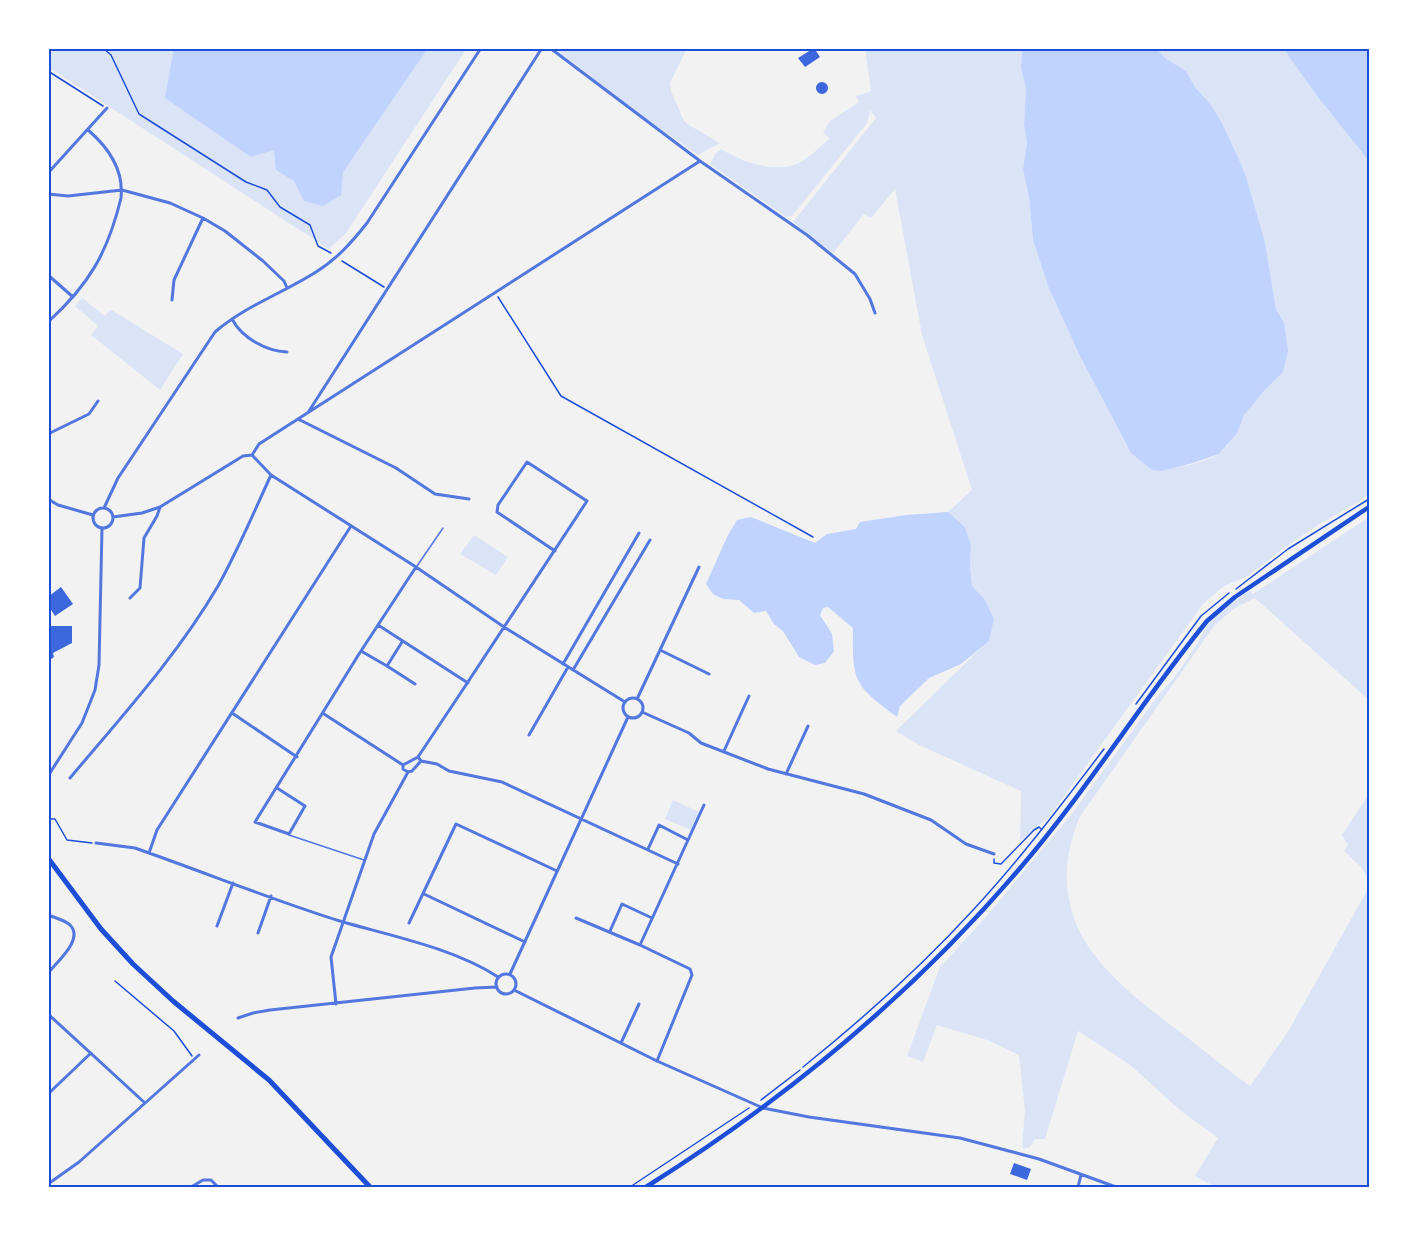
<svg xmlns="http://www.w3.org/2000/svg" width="1417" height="1235" viewBox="0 0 1417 1235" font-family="Merriweather,serif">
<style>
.green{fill:#dbe4f7}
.water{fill:#bfd3fe}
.building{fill:#3d67dc}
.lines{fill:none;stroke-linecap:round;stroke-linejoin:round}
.path{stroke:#1d4ed8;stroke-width:1.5}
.service{stroke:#5277de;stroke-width:1.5}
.minor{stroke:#5277de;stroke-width:3}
.secondary{stroke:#1d4ed8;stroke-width:4.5}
.primary{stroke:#1d4ed8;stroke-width:5}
.neatline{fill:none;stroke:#1d4ed8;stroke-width:2}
</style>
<rect width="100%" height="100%" fill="#f2f2f2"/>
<!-- green -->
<path class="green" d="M 48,48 L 467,48 L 346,233 L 329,249 L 48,67 Z
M 554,48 L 687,48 L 670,83 L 671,91 L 684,121 L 689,125 L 720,143 L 698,155 L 639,114 Z
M 865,48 L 1022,48 L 1021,68 L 1026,89 L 1024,125 L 1027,143 L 1023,169 L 1029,197 L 1033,241 L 1050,288 L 1080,356 L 1131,453 L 1161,471 C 1177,467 1207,463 1220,453 C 1234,441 1236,427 1245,414 C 1256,398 1270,385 1283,372 L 1284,323 L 1276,309 L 1265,242 L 1245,173 L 1210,104 L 1195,87 L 1186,71 L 1165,58 L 1156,48 L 1283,48 L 1317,96 L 1369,161 L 1369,493 L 1359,502 L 1321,523 L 1283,549 L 1248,576 L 1224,586 L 1203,604 L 1049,817 L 1020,841 L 1021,791 L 919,745 L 896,731 L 988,641 L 994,619 L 985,600 L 972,586 L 970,565 L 971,545 L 965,527 L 948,512 L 972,490 L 922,335 L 895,189 L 871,218 L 864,214 L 833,253 L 793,222 L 876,118 L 870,110 L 867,123 L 792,216 L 786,217 L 710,164 L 715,154 L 721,149 C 742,162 773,173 797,164 C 809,158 820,147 830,138 L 823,133 L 830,121 L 859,102 L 856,96 L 871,91 Z
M 82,298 L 105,316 L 110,310 L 113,311 L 183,354 L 160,390 L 91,335 L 98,326 L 75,306 Z
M 1369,517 L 1369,700 L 1255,598 L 1233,609 L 1214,626 L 1079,818 C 1067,851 1062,877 1072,912 C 1086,964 1147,1007 1188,1038 C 1208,1054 1229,1071 1250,1086 L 1289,1030 L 1369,887 L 1369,1187 L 1216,1187 L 1195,1176 L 1218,1138 L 1181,1111 L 1129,1064 L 1078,1031 L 1045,1139 L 1035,1139 L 1030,1147 L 1024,1149 L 1022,1146 L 1025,1111 L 1019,1055 L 987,1040 L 937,1025 L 923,1062 L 907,1056 L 940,967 L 985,918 L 1074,811 L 1159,694 C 1179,675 1192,651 1206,628 C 1217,612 1235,601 1250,591 L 1253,594 Z
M 474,535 L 508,557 L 496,575 L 460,554 Z
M 1369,794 L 1369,880 L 1361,867 L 1344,851 L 1348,845 L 1342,835 Z
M 673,800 L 699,812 L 691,830 L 665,819 Z"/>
<!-- water -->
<path class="water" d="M 174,48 L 428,48 L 343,172 L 341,195 L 323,206 L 304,201 L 294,181 L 276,170 L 274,150 L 251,157 L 165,98 Z
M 1022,48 L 1156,48 L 1165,58 L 1186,71 L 1195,87 L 1210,104 L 1222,123 L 1245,173 L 1265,242 L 1276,309 L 1284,323 L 1288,351 L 1283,372 L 1263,392 L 1244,415 L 1237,433 L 1219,454 L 1193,463 L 1162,471 L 1152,470 L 1131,453 L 1080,356 L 1049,288 L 1033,240 L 1029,197 L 1023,169 L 1027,143 L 1024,125 L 1026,89 L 1021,68 Z
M 1283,48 L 1369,48 L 1369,161 L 1317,96 Z
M 948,512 L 965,527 L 971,545 L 970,565 L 972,586 L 985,600 L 994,619 L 989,641 L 961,664 L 929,678 L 900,706 L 897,717 C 854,685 852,682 853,628 L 828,607 L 823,608 L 820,615 L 832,634 L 834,651 L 825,663 L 815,665 L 799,657 L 783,631 L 774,624 L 766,611 L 754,613 L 739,600 L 723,599 L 713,594 L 706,584 L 727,537 L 737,520 L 751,517 L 815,543 L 827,534 L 856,529 L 860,522 L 906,515 Z"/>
<!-- building -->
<path class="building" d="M 814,48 L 820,57 L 805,67 L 798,58 Z
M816 88a6 6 0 1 1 12 0a6 6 0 1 1-12 0Z
M 61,587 L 73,604 L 55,616 L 48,605 L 48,594 L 49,596 Z
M 48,626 L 72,626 L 72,643 L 53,653 L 54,657 L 48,661 Z
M 1014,1163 L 1031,1169 L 1027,1180 L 1010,1174 Z"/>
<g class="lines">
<!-- path -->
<path class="path" d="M 103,48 L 111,55 L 139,114 L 246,182 L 267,190 L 280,207 L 310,225 L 318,246 L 331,253
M 48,71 L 103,106
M 342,261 L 384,287
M 498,297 L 561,396 L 813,537
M 1236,589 L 1288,549 L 1369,499
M 1136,704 L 1201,616 L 1229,593
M 48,819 L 55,819 L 67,840 L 92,843
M 994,859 L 994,863 L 1001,864 L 1034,830 L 1039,827 L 1041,829
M 115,981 L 174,1031 L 192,1056
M 803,1067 C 864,1018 922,966 974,909 C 1021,858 1062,804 1104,749
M 761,1100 L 800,1070
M 630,1187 L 749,1108"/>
<!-- service -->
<path class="service" d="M 417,566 L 443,528
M 289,835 L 364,860"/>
<!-- minor -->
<path class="minor" d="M 550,48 L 700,161 L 807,235 L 855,274 L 870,299 L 875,313
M 48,173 L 107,108
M 48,194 L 68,196 L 122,190 L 170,203 L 203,218 L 225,231 L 263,261 L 284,281 L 287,288
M 48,275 L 73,297
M 172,300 L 174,280 L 203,218
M 232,319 C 242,338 266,351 287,352
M 48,322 C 89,285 108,252 121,198 C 124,170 109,148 88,130
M 309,411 L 542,48
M 298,419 L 396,468 L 435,494 L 469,499
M 48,434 L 89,414 L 98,401
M 252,455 L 259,444 L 700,161
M 252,455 L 271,475 L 416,567 L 504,627 L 625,702
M 48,499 L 58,505 L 93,515
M 104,508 L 118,478 L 215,332 C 245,306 283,293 316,272 C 337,259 352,242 367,223 L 481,48
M93 518a10 10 0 1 1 20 0a10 10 0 1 1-20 0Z
M 113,517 L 142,513 L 160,507 L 243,456 L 252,455
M 130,598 L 140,588 L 144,538 L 157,516 L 160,507
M 378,625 L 468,683
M 660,650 L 709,674
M 361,651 L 387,666 L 402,642
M 563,664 L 639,533
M 387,666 L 415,684
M 573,670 L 650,540
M623 708a10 10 0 1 1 20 0a10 10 0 1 1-20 0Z
M 637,699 L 699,567
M 642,712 L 689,733 L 701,743 L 768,769 L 864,794 L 931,820 L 966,844 L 994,854
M 232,713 L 297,757
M 324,714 L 403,765
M 529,735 L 568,667
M 724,751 L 749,696
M 418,757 C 475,672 531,586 587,501 L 527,462 L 498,505 L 497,512 L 555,551
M 421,761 L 437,764 L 449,771 L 502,782 L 678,864
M 786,774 L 808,726
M 48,776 L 82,723 L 95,690 L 99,665 L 102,528
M 70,778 C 122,716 177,656 218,586 C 238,550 254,512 271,475
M 277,788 L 305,806 L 289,834 L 255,822 L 359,654 L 416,567
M 96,843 L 135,848 L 149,853 C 214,876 278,902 343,922 C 392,936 456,949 498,977
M 648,849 L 659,825 L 688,840
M 149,853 L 157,830 L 351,526
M 424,894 L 525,942
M 48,915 C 55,918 65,920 70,925 C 84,939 58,961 48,973
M 576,918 L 640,945 L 690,969 L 692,975 L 657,1061
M 409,923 L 456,824 L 557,871
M 217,926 L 233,883
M 610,931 L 622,904 L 652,918
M 258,933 L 271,896
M 640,945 L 704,805
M496 984a10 10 0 1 1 20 0a10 10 0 1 1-20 0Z
M 510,974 L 628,717
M 514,990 L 657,1061 L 763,1108 L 809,1117 L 960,1138 L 1039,1159 L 1116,1187
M 336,1004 L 331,957 L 374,834 L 408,772 L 412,771 L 421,761 L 418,757 L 403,765 L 403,769 L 408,772
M 48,1014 L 145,1103
M 238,1018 L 253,1013 L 270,1010 L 475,988 L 497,987
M 621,1043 L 639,1004
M 48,1094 L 91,1053
M 48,1184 L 79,1162 L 199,1055
M 191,1187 L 203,1180 L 211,1180 L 218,1187
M 1078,1187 L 1081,1175"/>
<!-- secondary -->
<path class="secondary" d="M 646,1187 C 786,1099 913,994 1021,867 C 1088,789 1142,701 1207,621 L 1235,597 L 1369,507"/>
<!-- primary -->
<path class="primary" d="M 48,858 L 101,929 L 133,964 L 173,1001 L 269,1080 L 370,1187"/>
</g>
<!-- border -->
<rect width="1417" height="1235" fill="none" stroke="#ffffff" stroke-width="99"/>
<rect x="50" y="50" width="1318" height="1136" class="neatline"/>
</svg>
